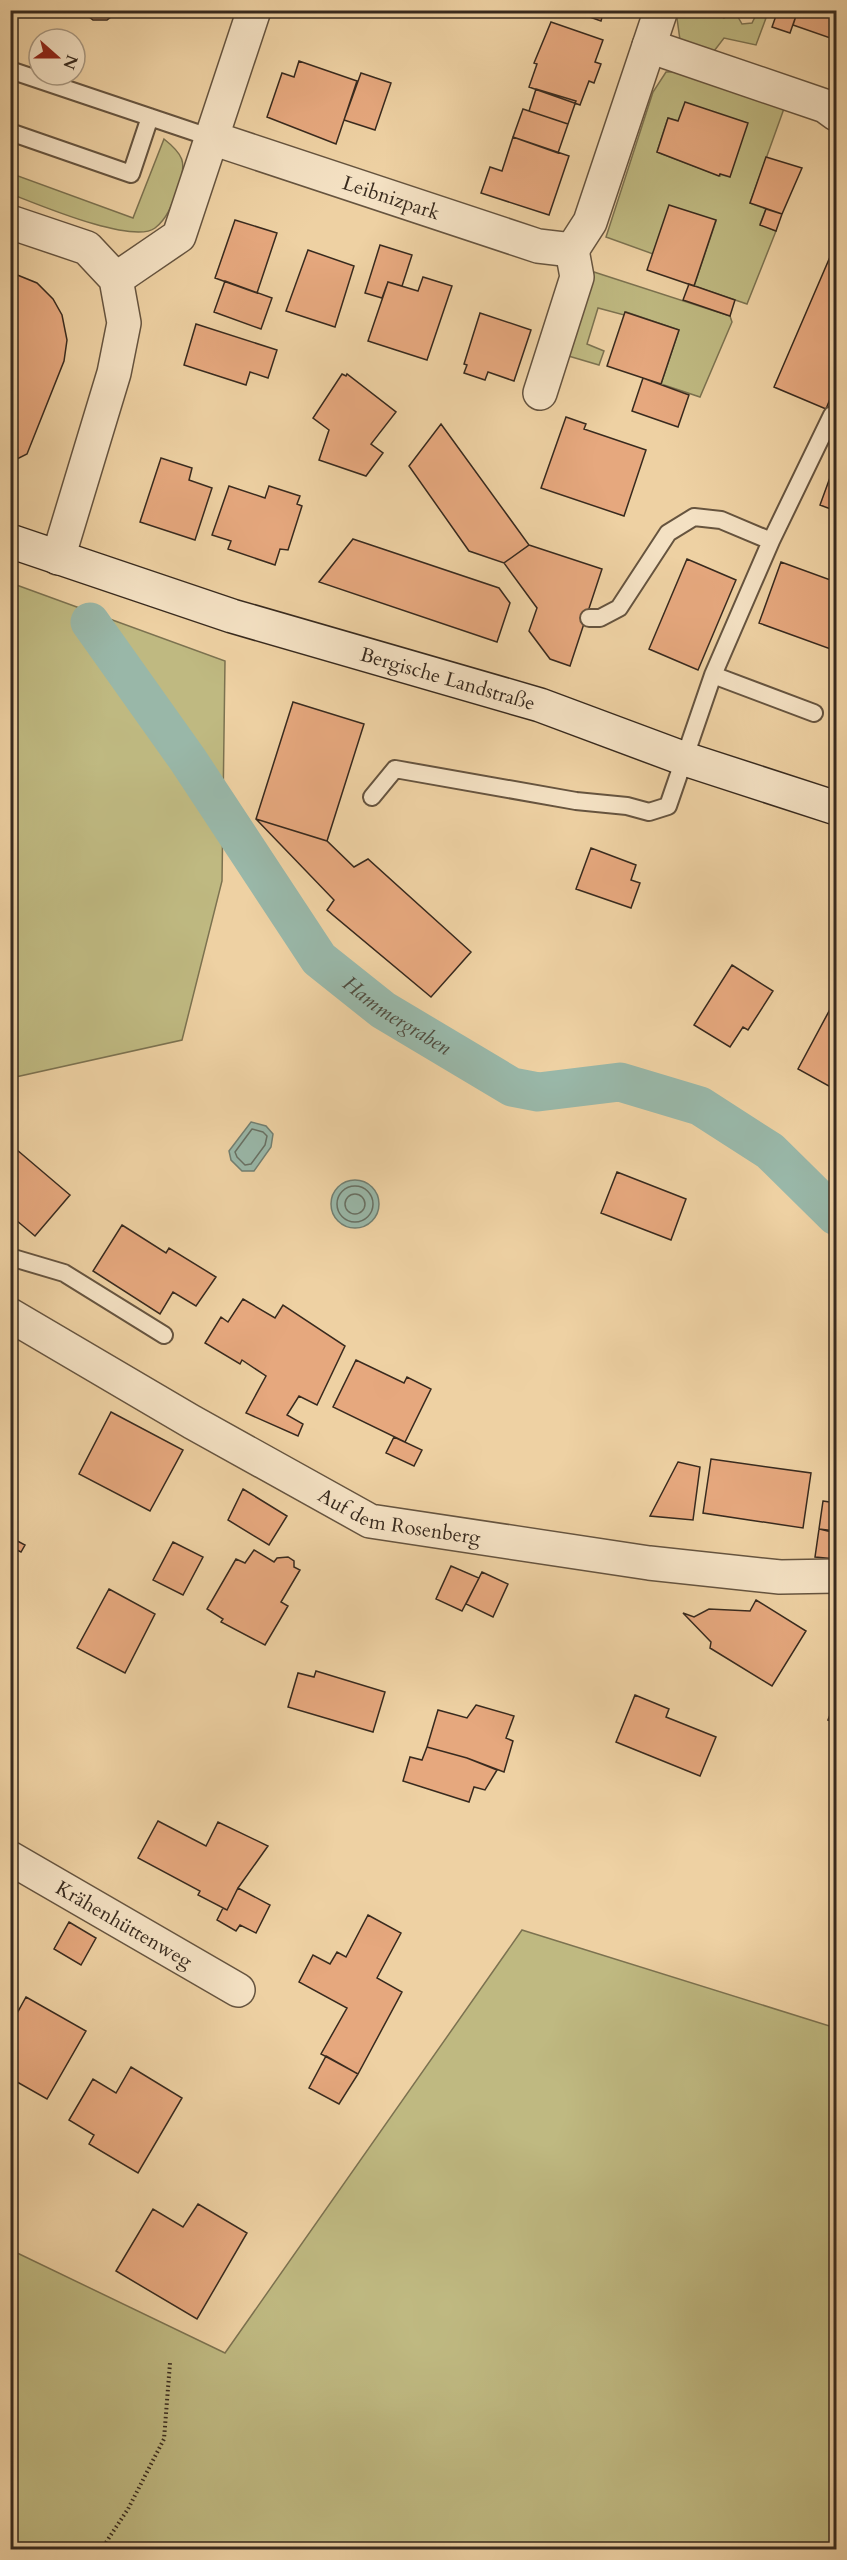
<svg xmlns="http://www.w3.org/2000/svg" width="847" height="2560" viewBox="0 0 847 2560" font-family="Cardo,serif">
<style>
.green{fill:#bfb981;stroke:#7c7250;stroke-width:1.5;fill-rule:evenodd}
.water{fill:#99b7a8;stroke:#727f71;stroke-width:1.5}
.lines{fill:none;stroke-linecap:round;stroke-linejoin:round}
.shore{stroke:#687063;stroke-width:1.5}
.canal{stroke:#99b7a8;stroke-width:39}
.building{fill:#e6a87e;stroke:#382a1e;stroke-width:1.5}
.service-casing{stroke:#66543f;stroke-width:20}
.minor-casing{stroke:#66543f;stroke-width:36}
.secondary-casing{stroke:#382a1e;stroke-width:36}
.path{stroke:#382a1e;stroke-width:4;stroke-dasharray:1.5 3;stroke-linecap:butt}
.service{stroke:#f4e1c3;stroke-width:16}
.minor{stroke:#f4e1c3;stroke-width:33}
.secondary{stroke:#f4e1c3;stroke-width:33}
.labels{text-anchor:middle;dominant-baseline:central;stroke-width:6;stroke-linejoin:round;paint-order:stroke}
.street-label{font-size:20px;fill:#382a1e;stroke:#f4e1c3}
.water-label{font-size:21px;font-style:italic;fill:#504d40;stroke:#f4e1c3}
</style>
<rect width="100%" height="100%" fill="#eed1a3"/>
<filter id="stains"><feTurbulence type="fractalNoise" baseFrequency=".00333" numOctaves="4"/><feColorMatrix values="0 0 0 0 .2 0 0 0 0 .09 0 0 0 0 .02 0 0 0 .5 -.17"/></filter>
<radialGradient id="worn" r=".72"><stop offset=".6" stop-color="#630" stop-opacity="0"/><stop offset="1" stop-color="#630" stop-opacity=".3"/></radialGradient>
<!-- green -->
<path class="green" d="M 676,11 L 713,11 L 724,18 L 730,14 L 738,17 L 742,24 L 752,23 L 756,15 L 766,18 L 756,45 L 724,38 L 711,55 L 680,40 Z
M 694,71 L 786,103 L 750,203 L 766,209 L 760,224 L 776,231 L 747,304 L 694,286 L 716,221 L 653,254 L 606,237 L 653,92 L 666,72 ZM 668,118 L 678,121 L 720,174 L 720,176 L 657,152 Z
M 164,139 C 183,154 187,162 179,185 C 173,201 169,217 155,228 C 133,245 37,204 11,194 L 10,173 L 133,218 Z
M 594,272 L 730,316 L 732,322 L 700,397 L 661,384 L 679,330 L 626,312 L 624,315 L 598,308 L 587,344 L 604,351 L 599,365 L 565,355 Z
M 11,583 L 225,661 L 222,881 L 182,1040 L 11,1078 Z
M 522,1930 L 836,2028 L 836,2549 L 11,2549 L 11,2250 L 225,2353 Z"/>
<!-- water -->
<path class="water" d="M 251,1122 L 266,1126 L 273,1134 L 271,1147 L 254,1171 L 242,1171 L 231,1160 L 229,1151 Z
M331 1204a24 24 0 1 1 48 0a24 24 0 1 1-48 0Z"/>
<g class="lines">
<!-- shore -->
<path class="shore" d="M 252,1129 L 263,1132 L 267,1136 L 265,1145 L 251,1164 L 245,1165 L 237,1157 L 235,1152 Z
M337 1204a18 18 0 1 1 36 0a18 18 0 1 1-36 0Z
M345 1204a10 10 0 1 1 20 0a10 10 0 1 1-20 0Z"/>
<!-- canal -->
<path class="canal" id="s1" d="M 90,622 L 188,760 L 319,959 L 383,1010 L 512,1087 L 538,1092 L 620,1082 L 700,1106 L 770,1151 L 836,1216"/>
</g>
<!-- building -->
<path class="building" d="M 80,10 L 120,10 L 107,20 L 93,20 Z
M 570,10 L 604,10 L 601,21 Z
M 778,10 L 798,10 L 790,33 L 772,27 Z
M 798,10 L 836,10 L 836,40 L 793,25 Z
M 551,22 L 603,40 L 595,62 L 601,64 L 594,83 L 589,81 L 580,105 L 529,87 L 537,64 L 534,63 Z
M 299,61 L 357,81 L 336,144 L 267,117 L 282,73 L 294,77 Z
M 361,73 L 391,83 L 375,130 L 344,120 Z
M 536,89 L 576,101 L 568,124 L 529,111 Z
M 685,102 L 748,123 L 730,177 L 720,174 L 719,176 L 657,152 L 668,118 L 678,121 Z
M 523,109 L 568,124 L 558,153 L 513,137 Z
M 513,137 L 569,156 L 549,215 L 481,193 L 490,167 L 502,171 Z
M 766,157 L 802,168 L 782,214 L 750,203 Z
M 669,205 L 716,220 L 694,286 L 647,270 Z
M 766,209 L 782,214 L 776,231 L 760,225 Z
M 235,220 L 277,233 L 257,293 L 215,278 Z
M 836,243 L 836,384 L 826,409 L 774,387 Z
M 380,245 L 412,255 L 402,286 L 388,282 L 382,298 L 365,293 Z
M 308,250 L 354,266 L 335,327 L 286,311 Z
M 10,272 L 37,283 L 53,299 L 62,315 L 67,340 L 64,361 L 27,454 L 17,459 L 10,459 Z
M 423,277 L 452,286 L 427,360 L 368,341 L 388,282 L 418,291 Z
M 225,281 L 272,298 L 261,329 L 214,312 Z
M 689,284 L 735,300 L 730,316 L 683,300 Z
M 625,312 L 679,330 L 661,384 L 607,366 Z
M 480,313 L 531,330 L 514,381 L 488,372 L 485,380 L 464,373 L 467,365 L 464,364 Z
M 196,324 L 277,350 L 268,378 L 250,372 L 246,385 L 184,365 Z
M 342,374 L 346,376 L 347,374 L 396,412 L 371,444 L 383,453 L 366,476 L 319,460 L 329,430 L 313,418 Z
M 643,378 L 689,395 L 678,427 L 632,411 Z
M 566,417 L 586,424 L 584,429 L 646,450 L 624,516 L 541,488 Z
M 441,424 L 529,545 L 504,563 L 469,551 L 409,466 Z
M 161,458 L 192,468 L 189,480 L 212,488 L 195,540 L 140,522 Z
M 836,461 L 836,511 L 820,505 Z
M 229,486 L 265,498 L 269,486 L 300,496 L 297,504 L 302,506 L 288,550 L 280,549 L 275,565 L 228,549 L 231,541 L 212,535 Z
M 353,539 L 499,588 L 510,603 L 497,642 L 319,582 Z
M 529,545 L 602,569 L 570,666 L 550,659 L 529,631 L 537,608 L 504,563 Z
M 687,559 L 736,580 L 698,670 L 649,649 Z
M 781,562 L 836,582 L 836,651 L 759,623 Z
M 293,702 L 364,724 L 327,841 L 256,819 Z
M 256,819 L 327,841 L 354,867 L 368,859 L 471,952 L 431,997 L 327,910 L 334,900 Z
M 591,848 L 636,865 L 631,880 L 640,883 L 631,908 L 576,889 Z
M 732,965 L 773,991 L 748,1030 L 743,1027 L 730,1047 L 694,1025 Z
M 835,1000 L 836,1001 L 836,1090 L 798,1069 Z
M 10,1144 L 70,1195 L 35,1236 L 10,1215 Z
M 617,1172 L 686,1199 L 671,1240 L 601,1213 Z
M 122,1225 L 166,1253 L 169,1248 L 216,1277 L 196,1306 L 173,1292 L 160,1314 L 93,1271 Z
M 243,1299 L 275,1318 L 283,1305 L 345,1346 L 317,1405 L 299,1396 L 287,1415 L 303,1424 L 298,1436 L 246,1413 L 266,1376 L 242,1360 L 240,1364 L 205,1343 L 221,1317 L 228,1322 Z
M 356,1360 L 404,1383 L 407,1377 L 431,1389 L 405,1442 L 333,1407 Z
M 111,1412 L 183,1450 L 150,1511 L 79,1474 Z
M 394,1437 L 422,1450 L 414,1466 L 386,1453 Z
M 711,1459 L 811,1473 L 803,1528 L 703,1513 Z
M 678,1462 L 700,1467 L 693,1520 L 650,1516 Z
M 243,1489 L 287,1516 L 269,1545 L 228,1520 Z
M 823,1501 L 836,1503 L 836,1533 L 819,1529 Z
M 819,1529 L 835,1531 L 836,1559 L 815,1557 Z
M 10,1537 L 25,1545 L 21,1552 L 15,1549 L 10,1557 Z
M 173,1542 L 203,1557 L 183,1595 L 153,1580 Z
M 254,1550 L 274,1562 L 277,1558 L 288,1557 L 294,1561 L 294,1567 L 300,1570 L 281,1602 L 288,1606 L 265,1645 L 221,1622 L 223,1619 L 207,1609 L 236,1559 L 245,1563 Z
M 451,1566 L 479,1578 L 462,1611 L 436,1599 Z
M 482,1572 L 508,1584 L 493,1617 L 466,1604 Z
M 109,1589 L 155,1614 L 125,1673 L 77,1648 Z
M 756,1600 L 806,1631 L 772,1686 L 710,1648 L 711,1642 L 683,1613 L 694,1617 L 709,1609 L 750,1611 Z
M 316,1671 L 385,1692 L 373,1732 L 288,1707 L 298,1673 L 314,1677 Z
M 635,1695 L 669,1709 L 666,1717 L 716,1737 L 700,1776 L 616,1742 Z
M 836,1699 L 836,1723 L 828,1720 Z
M 476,1705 L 514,1716 L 506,1738 L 513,1741 L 504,1772 L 467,1758 L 427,1747 L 438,1710 L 467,1718 Z
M 427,1747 L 467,1758 L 497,1770 L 485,1790 L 474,1787 L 469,1802 L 403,1781 L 410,1757 L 422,1760 Z
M 158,1821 L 206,1846 L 218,1822 L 268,1846 L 238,1888 L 227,1910 L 198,1895 L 200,1891 L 138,1858 Z
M 238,1888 L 270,1905 L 256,1933 L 240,1925 L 236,1931 L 217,1920 L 223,1908 L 227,1910 Z
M 368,1915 L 401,1933 L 377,1978 L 402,1992 L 358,2074 L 321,2054 L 347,2008 L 299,1982 L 313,1955 L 330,1964 L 337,1952 L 346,1957 Z
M 69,1922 L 96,1938 L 81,1965 L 54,1949 Z
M 26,1997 L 86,2031 L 47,2099 L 10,2078 L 10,2026 Z
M 326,2056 L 358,2074 L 339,2104 L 309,2088 Z
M 131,2067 L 182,2098 L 138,2173 L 89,2144 L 94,2135 L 69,2120 L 93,2079 L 116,2093 Z
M 198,2204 L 247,2233 L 197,2319 L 116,2271 L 153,2209 L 183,2227 Z"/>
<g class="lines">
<!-- service casing -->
<g class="service-casing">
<path id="service" d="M 10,70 L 212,138
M 10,132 L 131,174 L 150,117
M 589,618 L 600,618 L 619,608 L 668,533 L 694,517 L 721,520 L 771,541
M 713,675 L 814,713
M 372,797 L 395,769 L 576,801 L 627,806 L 649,812 L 668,806 L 713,675 L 771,541 L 832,415 L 836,417
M 10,1257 L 64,1273 L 164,1335"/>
</g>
<!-- minor casing -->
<g class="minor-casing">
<g id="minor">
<path d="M 649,46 L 825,106 L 836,114"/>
<path id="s2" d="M 212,138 L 538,246 L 572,250 L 590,222 L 661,10"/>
<path d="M 10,222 L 87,248 L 116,279 L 124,323 L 114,373 L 58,558"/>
<path d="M 116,279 L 179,236 L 254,10"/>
<path d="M 540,393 L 577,277 L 572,250"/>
<path id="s3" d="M 10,1315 L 192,1422 L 370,1521 L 649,1563 L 780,1577 L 836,1576"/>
<path id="s4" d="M 10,1858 L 238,1990"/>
</g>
</g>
<!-- secondary casing -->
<g class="secondary-casing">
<g id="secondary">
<path id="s5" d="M 10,541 L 232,616 L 540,705 L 685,759 L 836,808"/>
</g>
</g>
<!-- path -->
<path class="path" d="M 101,2550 L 128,2509 L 164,2439 L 170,2363"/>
<!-- service -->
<use href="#service" class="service"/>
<!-- minor -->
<use href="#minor" class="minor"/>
<!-- secondary -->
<use href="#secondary" class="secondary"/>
</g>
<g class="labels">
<!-- street labels -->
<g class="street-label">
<text stroke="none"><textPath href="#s2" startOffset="189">Leibnizpark</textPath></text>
<text stroke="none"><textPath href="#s5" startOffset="459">Bergische Landstraße</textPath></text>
<text stroke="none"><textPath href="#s3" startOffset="442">Auf dem Rosenberg</textPath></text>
<text stroke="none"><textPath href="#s4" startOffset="132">Krähenhüttenweg</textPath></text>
</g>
<!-- water labels -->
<g class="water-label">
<text stroke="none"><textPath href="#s1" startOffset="504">Hammergraben</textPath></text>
</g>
</g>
<!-- margin -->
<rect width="847" height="2560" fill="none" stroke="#eed1a3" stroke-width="36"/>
<rect x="12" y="12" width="823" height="2536" fill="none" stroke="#382a1e" stroke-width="3"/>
<rect x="18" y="18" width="811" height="2524" fill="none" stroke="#382a1e" stroke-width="1.5"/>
<!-- north arrow -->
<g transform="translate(57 57) rotate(111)"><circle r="28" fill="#f4e1c3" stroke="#a99881" stroke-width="1.5"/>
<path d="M0-4.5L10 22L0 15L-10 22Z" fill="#8f2418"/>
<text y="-9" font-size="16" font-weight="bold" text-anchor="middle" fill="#382a1e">N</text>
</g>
<rect width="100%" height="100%" filter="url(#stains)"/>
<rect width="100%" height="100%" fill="url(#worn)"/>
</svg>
